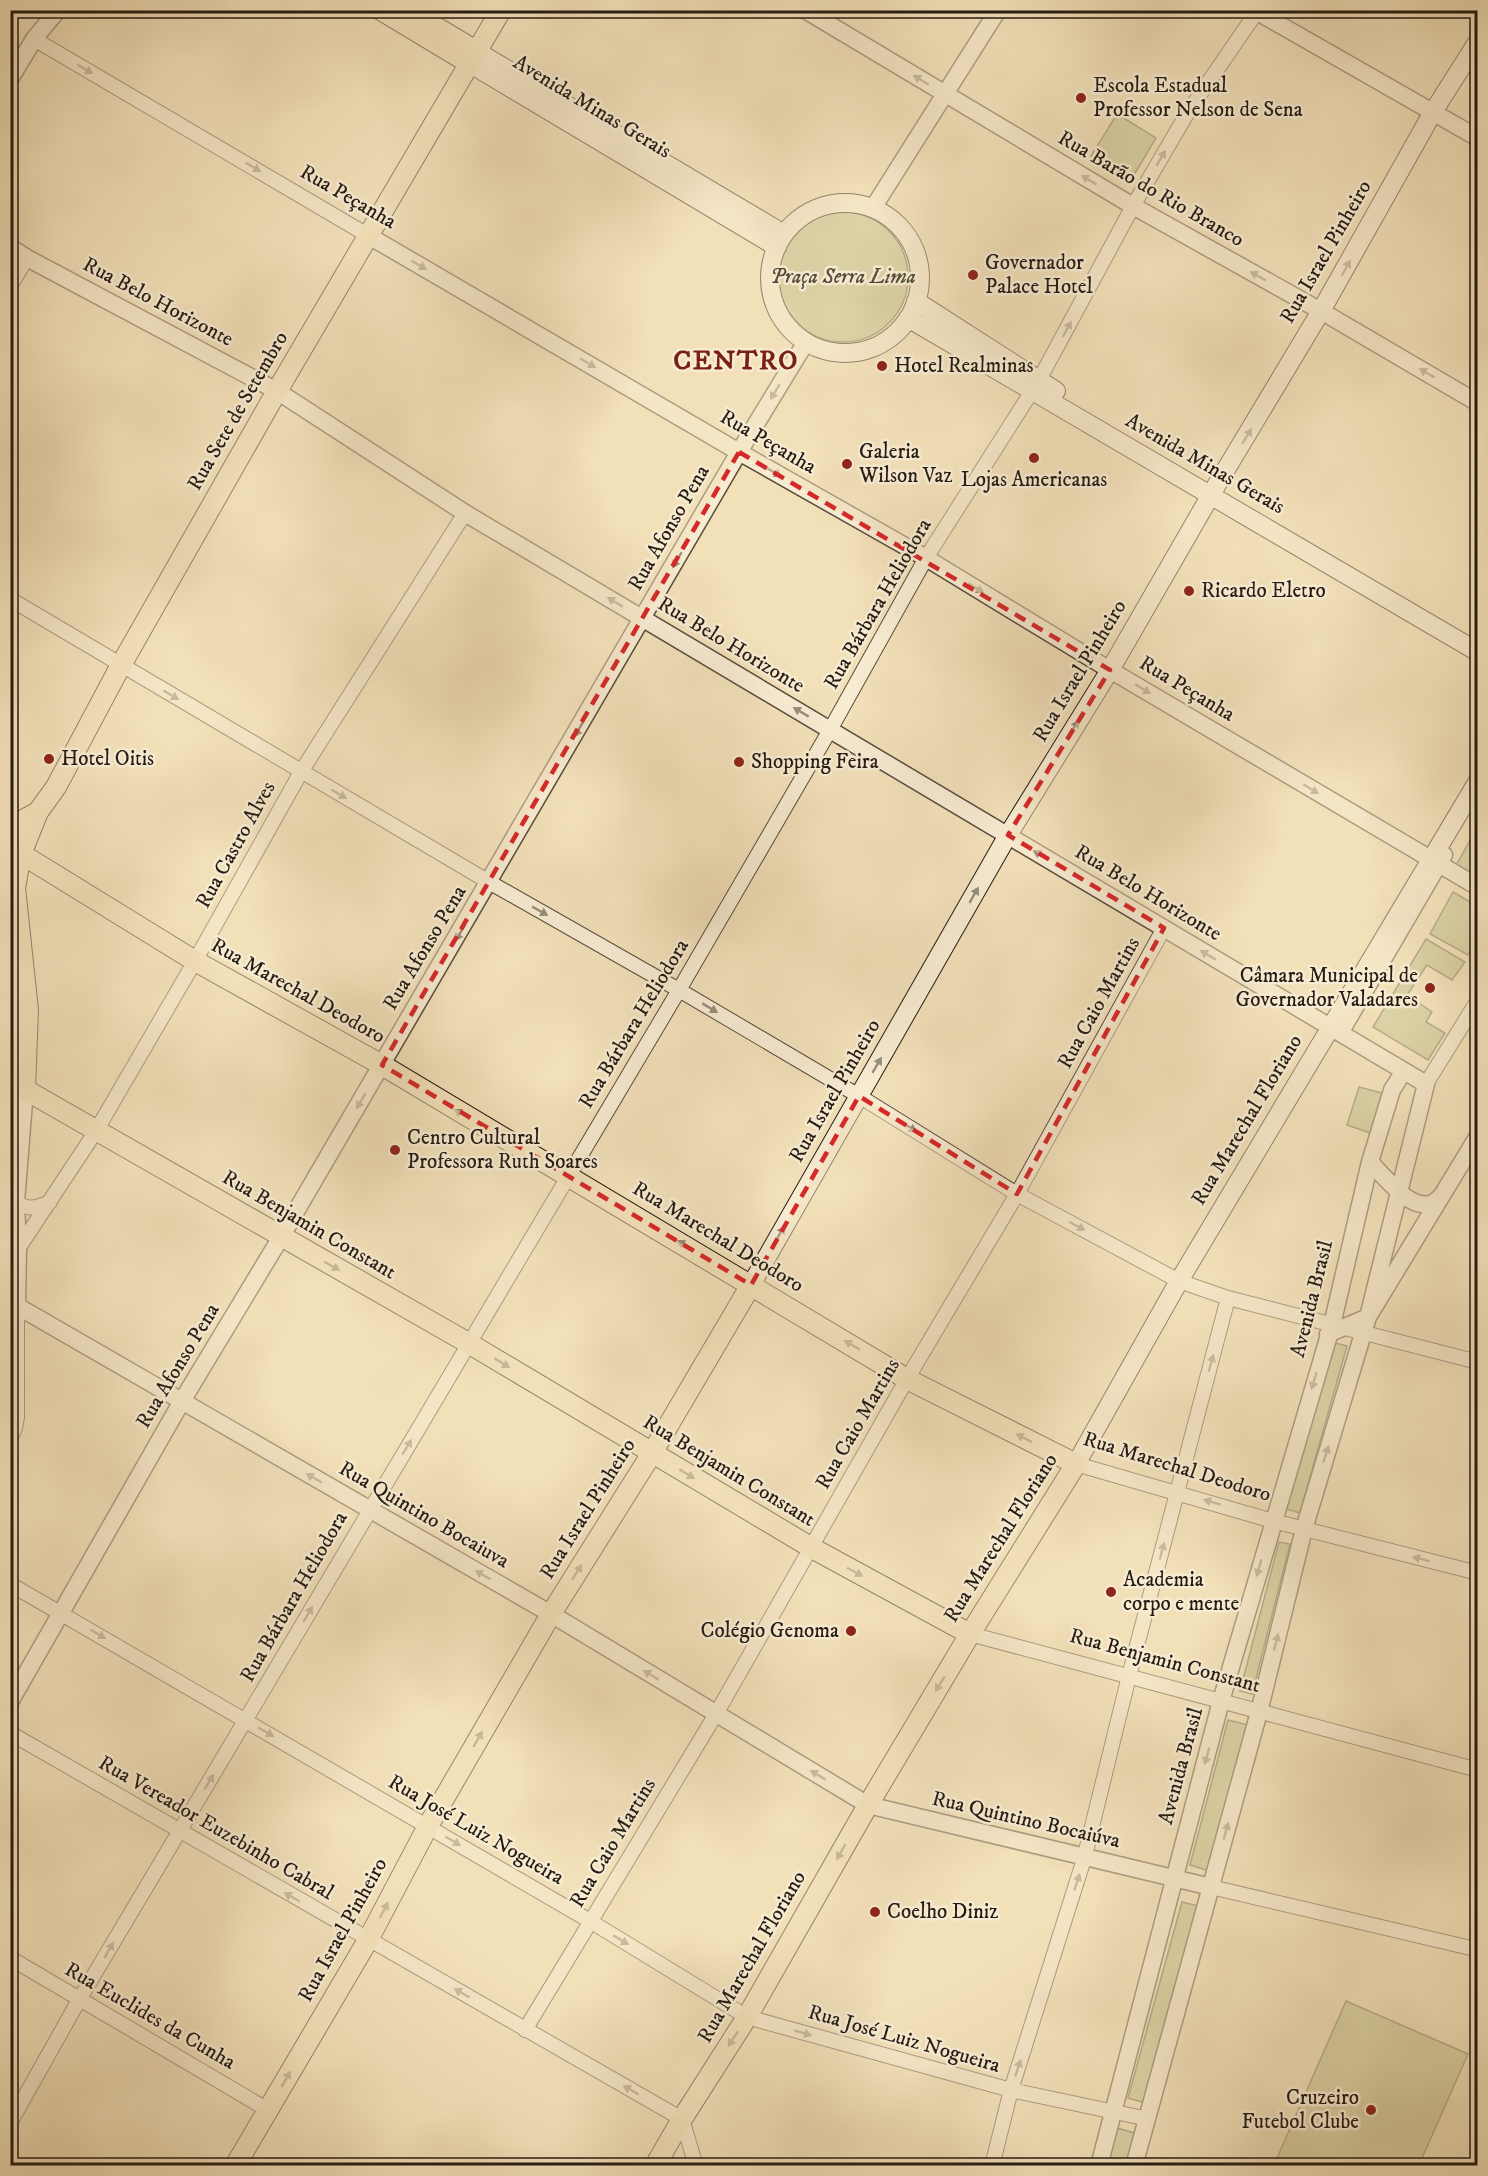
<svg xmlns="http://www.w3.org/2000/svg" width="1488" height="2176" viewBox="0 0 1488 2176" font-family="'IM FELL DW Pica',serif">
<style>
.green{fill:#bec18d;stroke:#716e50;stroke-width:1.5}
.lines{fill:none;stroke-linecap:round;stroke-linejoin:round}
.stream{stroke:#6e7a77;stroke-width:4}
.minor-casing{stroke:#584c3c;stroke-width:16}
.tertiary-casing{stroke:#584c3c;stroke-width:19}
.secondary-casing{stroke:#241b12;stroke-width:20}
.primary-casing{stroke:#241b12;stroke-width:22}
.minor{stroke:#f7ebd2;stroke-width:14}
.tertiary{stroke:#f7ebd2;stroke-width:16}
.secondary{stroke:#f7ebd2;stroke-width:18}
.primary{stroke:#f2e0b9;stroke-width:20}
.oneway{fill:#988d7c}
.oneway2{fill:#95876e}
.marked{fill:none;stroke:#d62828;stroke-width:4.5;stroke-dasharray:12 8;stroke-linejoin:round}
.poi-dot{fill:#8f2418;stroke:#f7ebd2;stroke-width:2}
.labels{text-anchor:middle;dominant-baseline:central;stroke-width:5;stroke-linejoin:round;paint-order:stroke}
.poi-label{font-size:21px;fill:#241b12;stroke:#f7ebd2;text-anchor:start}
.street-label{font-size:21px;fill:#241b12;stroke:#f7ebd2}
.park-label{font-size:21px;font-style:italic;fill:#524d37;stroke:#f7ebd2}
.district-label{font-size:27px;font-weight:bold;letter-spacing:1.5px;fill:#7a1f14;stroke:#f7ebd2}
</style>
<rect width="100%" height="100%" fill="#f2e0b9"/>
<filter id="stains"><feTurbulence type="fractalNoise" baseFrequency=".00333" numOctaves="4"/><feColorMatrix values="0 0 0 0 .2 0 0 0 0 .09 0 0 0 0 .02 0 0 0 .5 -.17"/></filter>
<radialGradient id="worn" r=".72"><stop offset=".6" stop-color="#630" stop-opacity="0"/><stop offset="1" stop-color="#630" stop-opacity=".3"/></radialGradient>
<!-- green -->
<path class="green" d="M 1117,114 L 1156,138 L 1131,180 L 1091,156 Z
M778 277a65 65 0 1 1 130 0a65 65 0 1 1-130 0Z
M 1477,828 L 1477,885 L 1453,871 Z
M 1453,892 L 1477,906 L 1477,937 L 1468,955 L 1430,934 Z
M 1426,939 L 1465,962 L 1452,980 L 1427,965 L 1407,995 L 1432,1012 L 1426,1022 L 1445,1033 L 1428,1060 L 1373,1027 Z
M 1359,1087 L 1382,1093 L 1370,1133 L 1347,1125 Z
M 1332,1342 L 1347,1346 L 1300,1513 L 1286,1509 Z
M 1279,1542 L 1290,1544 L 1252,1694 L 1240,1691 Z
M 1228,1720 L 1248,1725 L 1209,1871 L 1190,1865 Z
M 1182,1902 L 1199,1906 L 1145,2103 L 1128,2098 Z
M 1346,2001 L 1468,2054 L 1419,2165 L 1274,2165 Z
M 1117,2128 L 1135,2133 L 1126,2165 L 1107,2166 Z"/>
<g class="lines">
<!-- stream -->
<path class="stream" d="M 479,2166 L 490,2163 L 494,2166"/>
<!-- minor casing -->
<g class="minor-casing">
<path id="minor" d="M 34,39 L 369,236
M 10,286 L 27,258
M 10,599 L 489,882 L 679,990 L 859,1096 L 1017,1194 L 1179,1281 L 1228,1298 L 1478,1362
M 1426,1084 L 1478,1000
M 10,1197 C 24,1210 33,1210 50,1202
M 18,1249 L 96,1131 L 195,961 L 301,772 L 465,513
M 10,1440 L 15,1428 L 17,1417 L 17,1306
M 1076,1464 L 1273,1521 L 1478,1573
M 10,1584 L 590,1921 L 747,2017 L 1011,2090 L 1148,2119
M 970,1634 L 1478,1770
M 10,1733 L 682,2119 L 696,2166
M 1211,1887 L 1475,1949 L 1478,1938
M 10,1958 L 268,2110
M 525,2030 L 716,1714 L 907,1379 L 1017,1194 L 1164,928
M 10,2123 L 79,2000 L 179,1832 L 679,990 L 830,730 L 926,558 L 1039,380 L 1133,206 L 1188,112 L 1258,10
M 992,2166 L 1011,2090 L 1084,1859 L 1129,1676 L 1228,1298"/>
</g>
<!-- tertiary casing -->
<g class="tertiary-casing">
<path id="tertiary" d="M 805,10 L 1133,206 L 1321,311 L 1478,403
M 1254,10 L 1478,138
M 10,79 L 34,39 L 58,10
M 873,208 L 998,10
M 369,236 L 739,452 L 926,558 L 1105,667 L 1478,887
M 10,247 L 27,258 L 277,391 L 465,513 L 1426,1084 L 1368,1317 L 1304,1529 L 1259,1712 L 1134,2166
M 1340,1033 L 1444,855
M 25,1089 L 16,1202 L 18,1249 L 17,1306 L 551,1614 L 868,1805 L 1211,1887
M 1370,1162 C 1387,1179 1419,1223 1441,1196
M 1328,1334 L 1368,1317 L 1478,1136
M 10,1702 L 182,1401 L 281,1237 L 739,452 L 806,342
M 1099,2166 L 1221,1701 L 1332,1325 L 1370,1162 L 1392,1090 L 1404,1071"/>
</g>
<!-- secondary casing -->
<g class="secondary-casing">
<path id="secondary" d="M 476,51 L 784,234
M 469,63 L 777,247
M770 278a75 75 0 1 1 150 0a75 75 0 1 1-150 0Z
M 916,301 L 1056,391
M 908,318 L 1478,652
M 751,1285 L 1008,835 L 1110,670 L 1216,486 L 1321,311 L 1433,112 L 1478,41
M 1076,1464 L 1179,1281 L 1478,781"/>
</g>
<!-- primary casing -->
<g class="primary-casing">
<path id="primary" d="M 381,10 L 469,63
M 419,17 L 476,51
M 10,827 L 38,812 L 56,787 L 121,665 L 277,391 L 501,10
M 10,847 L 195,961 L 382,1065 L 907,1379 L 1076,1464 L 970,1634 L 868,1805 L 747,2017 L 682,2119 L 655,2166
M 10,1081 L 470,1344 L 812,1548 L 970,1634
M 25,1089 L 28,1010 L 15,888 L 21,854 L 38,812
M 235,2166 L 368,1940 L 428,1826 L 551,1614 L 652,1453 L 751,1285"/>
</g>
<!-- minor -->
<use href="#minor" class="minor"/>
<!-- tertiary -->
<use href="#tertiary" class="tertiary"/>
<!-- secondary -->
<use href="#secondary" class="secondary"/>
<!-- primary -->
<use href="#primary" class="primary"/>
</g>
<!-- one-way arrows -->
<defs><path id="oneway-solid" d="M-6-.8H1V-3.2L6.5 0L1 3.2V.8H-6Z" transform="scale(1.5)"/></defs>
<g class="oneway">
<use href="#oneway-solid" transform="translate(85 69) rotate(30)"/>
<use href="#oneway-solid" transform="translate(921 80) rotate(-149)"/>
<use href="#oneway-solid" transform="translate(1161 158) rotate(-60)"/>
<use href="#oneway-solid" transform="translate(253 167) rotate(30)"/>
<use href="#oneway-solid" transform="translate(1089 180) rotate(-149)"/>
<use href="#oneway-solid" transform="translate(419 265) rotate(30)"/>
<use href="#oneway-solid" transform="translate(1346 268) rotate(-61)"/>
<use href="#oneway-solid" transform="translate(1258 276) rotate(-151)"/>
<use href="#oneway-solid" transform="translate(1067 329) rotate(-62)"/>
<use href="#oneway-solid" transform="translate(588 363) rotate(30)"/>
<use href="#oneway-solid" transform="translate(1427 373) rotate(-150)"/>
<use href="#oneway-solid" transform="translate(775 392) rotate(121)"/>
<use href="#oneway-solid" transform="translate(1247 436) rotate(-59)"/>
<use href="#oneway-solid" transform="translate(774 472) rotate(30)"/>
<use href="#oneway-solid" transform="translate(677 560) rotate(120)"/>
<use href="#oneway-solid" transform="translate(976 588) rotate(31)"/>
<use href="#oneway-solid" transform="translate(615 602) rotate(-149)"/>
<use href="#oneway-solid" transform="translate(1143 689) rotate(31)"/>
<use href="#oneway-solid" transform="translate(171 695) rotate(31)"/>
<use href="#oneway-solid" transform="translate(801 712) rotate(-149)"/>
<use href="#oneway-solid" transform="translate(1074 728) rotate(-58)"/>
<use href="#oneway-solid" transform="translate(579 729) rotate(120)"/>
<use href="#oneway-solid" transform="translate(1311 789) rotate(31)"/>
<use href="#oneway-solid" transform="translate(339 794) rotate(30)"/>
<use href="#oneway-solid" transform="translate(1041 855) rotate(-149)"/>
<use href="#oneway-solid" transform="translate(974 895) rotate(-60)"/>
<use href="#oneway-solid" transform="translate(540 911) rotate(29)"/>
<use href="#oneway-solid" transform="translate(460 933) rotate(121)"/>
<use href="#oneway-solid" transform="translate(1208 955) rotate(-149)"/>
<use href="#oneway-solid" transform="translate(710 1008) rotate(31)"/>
<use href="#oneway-solid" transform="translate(877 1065) rotate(-60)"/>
<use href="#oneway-solid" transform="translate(361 1101) rotate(120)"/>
<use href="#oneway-solid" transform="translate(909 1127) rotate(32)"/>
<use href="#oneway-solid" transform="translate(1077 1226) rotate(28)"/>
<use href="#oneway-solid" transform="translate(780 1234) rotate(-60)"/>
<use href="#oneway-solid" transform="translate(1211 1363) rotate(-75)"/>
<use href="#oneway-solid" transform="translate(1314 1381) rotate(107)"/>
<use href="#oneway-solid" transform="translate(407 1447) rotate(-59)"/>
<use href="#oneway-solid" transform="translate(1326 1454) rotate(-73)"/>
<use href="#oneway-solid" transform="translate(314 1478) rotate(-150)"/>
<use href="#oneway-solid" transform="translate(1212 1502) rotate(-163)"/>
<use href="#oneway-solid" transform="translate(1162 1551) rotate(-75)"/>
<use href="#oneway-solid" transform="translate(1421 1559) rotate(-166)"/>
<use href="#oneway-solid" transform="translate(1259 1568) rotate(106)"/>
<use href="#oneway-solid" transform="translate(483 1575) rotate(-150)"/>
<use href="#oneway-solid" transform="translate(308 1614) rotate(-60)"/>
<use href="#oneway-solid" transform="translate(98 1634) rotate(30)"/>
<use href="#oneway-solid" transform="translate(1276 1642) rotate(-76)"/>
<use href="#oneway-solid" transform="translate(651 1675) rotate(-149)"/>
<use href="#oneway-solid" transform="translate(266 1732) rotate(30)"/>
<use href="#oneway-solid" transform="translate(1207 1756) rotate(105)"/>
<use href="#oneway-solid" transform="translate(818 1775) rotate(-149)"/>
<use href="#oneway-solid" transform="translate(209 1782) rotate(-59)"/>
<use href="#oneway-solid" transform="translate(1226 1831) rotate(-75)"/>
<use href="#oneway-solid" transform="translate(453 1841) rotate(30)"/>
<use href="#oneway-solid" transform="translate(1077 1882) rotate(-72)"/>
<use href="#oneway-solid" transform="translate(292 1897) rotate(-150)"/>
<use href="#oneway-solid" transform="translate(621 1940) rotate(31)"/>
<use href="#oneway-solid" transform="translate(109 1950) rotate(-60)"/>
<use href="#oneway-solid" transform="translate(462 1993) rotate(-150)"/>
<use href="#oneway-solid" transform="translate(803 2033) rotate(16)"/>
<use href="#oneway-solid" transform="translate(1018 2068) rotate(-72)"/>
<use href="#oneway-solid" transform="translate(631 2090) rotate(-150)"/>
</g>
<g class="oneway2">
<use href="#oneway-solid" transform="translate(462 1114) rotate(-149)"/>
<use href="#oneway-solid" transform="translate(685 1245) rotate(-150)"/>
<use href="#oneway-solid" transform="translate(332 1266) rotate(29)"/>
<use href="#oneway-solid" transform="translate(852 1345) rotate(-149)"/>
<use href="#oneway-solid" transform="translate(502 1363) rotate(31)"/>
<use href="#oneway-solid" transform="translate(1024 1438) rotate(-153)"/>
<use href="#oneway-solid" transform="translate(687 1474) rotate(31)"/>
<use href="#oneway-solid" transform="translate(577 1572) rotate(-58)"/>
<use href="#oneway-solid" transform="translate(855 1572) rotate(28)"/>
<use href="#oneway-solid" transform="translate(940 1684) rotate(121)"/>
<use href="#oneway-solid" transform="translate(478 1739) rotate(-60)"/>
<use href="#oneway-solid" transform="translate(841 1852) rotate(120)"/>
<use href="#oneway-solid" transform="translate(384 1910) rotate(-62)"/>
<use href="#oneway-solid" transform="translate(733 2039) rotate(123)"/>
<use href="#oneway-solid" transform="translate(286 2079) rotate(-60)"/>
</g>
<!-- marked area -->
<path d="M0 0H1488V2176H0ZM 739,452 L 1110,670 L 1008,835 L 1164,928 L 1017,1194 L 859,1096 L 751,1285 L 382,1065 Z" fill="#f2e0b9" fill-opacity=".55" fill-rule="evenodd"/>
<path class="marked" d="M 739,452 L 1110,670 L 1008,835 L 1164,928 L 1017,1194 L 859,1096 L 751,1285 L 382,1065 Z"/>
<!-- markers -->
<g class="poi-dot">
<circle cx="1081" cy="98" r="6"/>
<circle cx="973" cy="275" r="6"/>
<circle cx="882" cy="366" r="6"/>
<circle cx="1034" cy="458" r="6"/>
<circle cx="847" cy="464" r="6"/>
<circle cx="1189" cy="591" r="6"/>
<circle cx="49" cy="759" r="6"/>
<circle cx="739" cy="762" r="6"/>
<circle cx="1430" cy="988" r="6"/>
<circle cx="395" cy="1150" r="6"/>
<circle cx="1111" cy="1592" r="6"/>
<circle cx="851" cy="1631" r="6"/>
<circle cx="875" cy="1912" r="6"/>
<circle cx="1371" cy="2110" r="6"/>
</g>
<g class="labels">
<!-- poi labels -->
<g class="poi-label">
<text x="1093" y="86">Escola Estadual<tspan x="1093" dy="24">Professor Nelson de Sena</tspan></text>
<text x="985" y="263">Governador<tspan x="985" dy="24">Palace Hotel</tspan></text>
<text x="894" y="366">Hotel Realminas</text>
<text x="859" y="452">Galeria<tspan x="859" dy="24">Wilson Vaz</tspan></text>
<text x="1034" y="480" text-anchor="middle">Lojas Americanas</text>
<text x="1201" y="591">Ricardo Eletro</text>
<text x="61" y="759">Hotel Oitis</text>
<text x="751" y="762">Shopping Feira</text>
<text x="1418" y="976" text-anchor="end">Câmara Municipal de<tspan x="1418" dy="24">Governador Valadares</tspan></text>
<text x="407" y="1138">Centro Cultural<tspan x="407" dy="24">Professora Ruth Soares</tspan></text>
<text x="1123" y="1580">Academia<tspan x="1123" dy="24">corpo e mente</tspan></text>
<text x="839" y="1631" text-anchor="end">Colégio Genoma</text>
<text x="887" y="1912">Coelho Diniz</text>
<text x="1359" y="2098" text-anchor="end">Cruzeiro<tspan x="1359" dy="24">Futebol Clube</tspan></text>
</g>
<!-- street labels -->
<g class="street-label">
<text transform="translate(592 107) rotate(31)">Avenida Minas Gerais</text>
<text transform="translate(1151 189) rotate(30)">Rua Barão do Rio Branco</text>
<text transform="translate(348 197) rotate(30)">Rua Peçanha</text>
<text transform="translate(1326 252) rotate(-60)">Rua Israel Pinheiro</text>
<text transform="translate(158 302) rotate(28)">Rua Belo Horizonte</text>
<text transform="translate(238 411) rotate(-60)">Rua Sete de Setembro</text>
<text transform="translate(768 442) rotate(30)">Rua Peçanha</text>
<text transform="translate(1205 464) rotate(30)">Avenida Minas Gerais</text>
<text transform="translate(669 528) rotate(-60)">Rua Afonso Pena</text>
<text transform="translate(878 604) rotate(-60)">Rua Bárbara Heliodora</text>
<text transform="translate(731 645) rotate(31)">Rua Belo Horizonte</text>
<text transform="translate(1080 671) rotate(-59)">Rua Israel Pinheiro</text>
<text transform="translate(1187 689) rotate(31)">Rua Peçanha</text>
<text transform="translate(236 845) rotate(-61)">Rua Castro Alves</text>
<text transform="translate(1148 893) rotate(31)">Rua Belo Horizonte</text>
<text transform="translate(425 948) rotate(-59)">Rua Afonso Pena</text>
<text transform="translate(298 991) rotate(29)">Rua Marechal Deodoro</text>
<text transform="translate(1099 1003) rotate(-61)">Rua Caio Martins</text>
<text transform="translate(634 1024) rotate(-59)">Rua Bárbara Heliodora</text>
<text transform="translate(835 1091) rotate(-60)">Rua Israel Pinheiro</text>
<text transform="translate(1247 1120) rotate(-59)">Rua Marechal Floriano</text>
<text transform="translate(309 1225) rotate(30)">Rua Benjamin Constant</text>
<text transform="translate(718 1237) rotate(31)">Rua Marechal Deodoro</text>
<text transform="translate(1312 1299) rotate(-76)">Avenida Brasil</text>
<text transform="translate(178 1366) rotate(-59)">Rua Afonso Pena</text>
<text transform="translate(858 1424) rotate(-60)">Rua Caio Martins</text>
<text transform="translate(1177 1467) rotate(17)">Rua Marechal Deodoro</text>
<text transform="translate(729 1471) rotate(31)">Rua Benjamin Constant</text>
<text transform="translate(588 1509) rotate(-58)">Rua Israel Pinheiro</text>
<text transform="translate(424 1515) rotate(30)">Rua Quintino Bocaiuva</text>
<text transform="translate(1001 1538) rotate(-58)">Rua Marechal Floriano</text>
<text transform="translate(294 1597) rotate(-60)">Rua Bárbara Heliodora</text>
<text transform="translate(1165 1661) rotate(15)">Rua Benjamin Constant</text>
<text transform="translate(1181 1766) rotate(-75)">Avenida Brasil</text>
<text transform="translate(1026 1820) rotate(13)">Rua Quintino Bocaiúva</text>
<text transform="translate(216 1828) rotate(30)">Rua Vereador Euzebinho Cabral</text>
<text transform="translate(476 1830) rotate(30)">Rua José Luiz Nogueira</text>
<text transform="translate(613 1843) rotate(-59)">Rua Caio Martins</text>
<text transform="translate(343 1930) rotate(-61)">Rua Israel Pinheiro</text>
<text transform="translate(752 1957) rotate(-60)">Rua Marechal Floriano</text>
<text transform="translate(150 2016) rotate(30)">Rua Euclides da Cunha</text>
<text transform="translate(904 2039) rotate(16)">Rua José Luiz Nogueira</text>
</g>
<!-- park labels -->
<g class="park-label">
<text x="843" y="277">Praça Serra Lima</text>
</g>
<!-- district labels -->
<g class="district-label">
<text x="736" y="361">CENTRO</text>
</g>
</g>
<!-- margin -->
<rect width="1488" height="2176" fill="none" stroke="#f2e0b9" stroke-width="36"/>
<rect x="12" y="12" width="1464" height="2152" fill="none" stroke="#241b12" stroke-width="3"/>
<rect x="18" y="18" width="1452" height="2140" fill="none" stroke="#241b12" stroke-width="1.5"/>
<rect width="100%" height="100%" filter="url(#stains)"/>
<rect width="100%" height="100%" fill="url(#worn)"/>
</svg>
